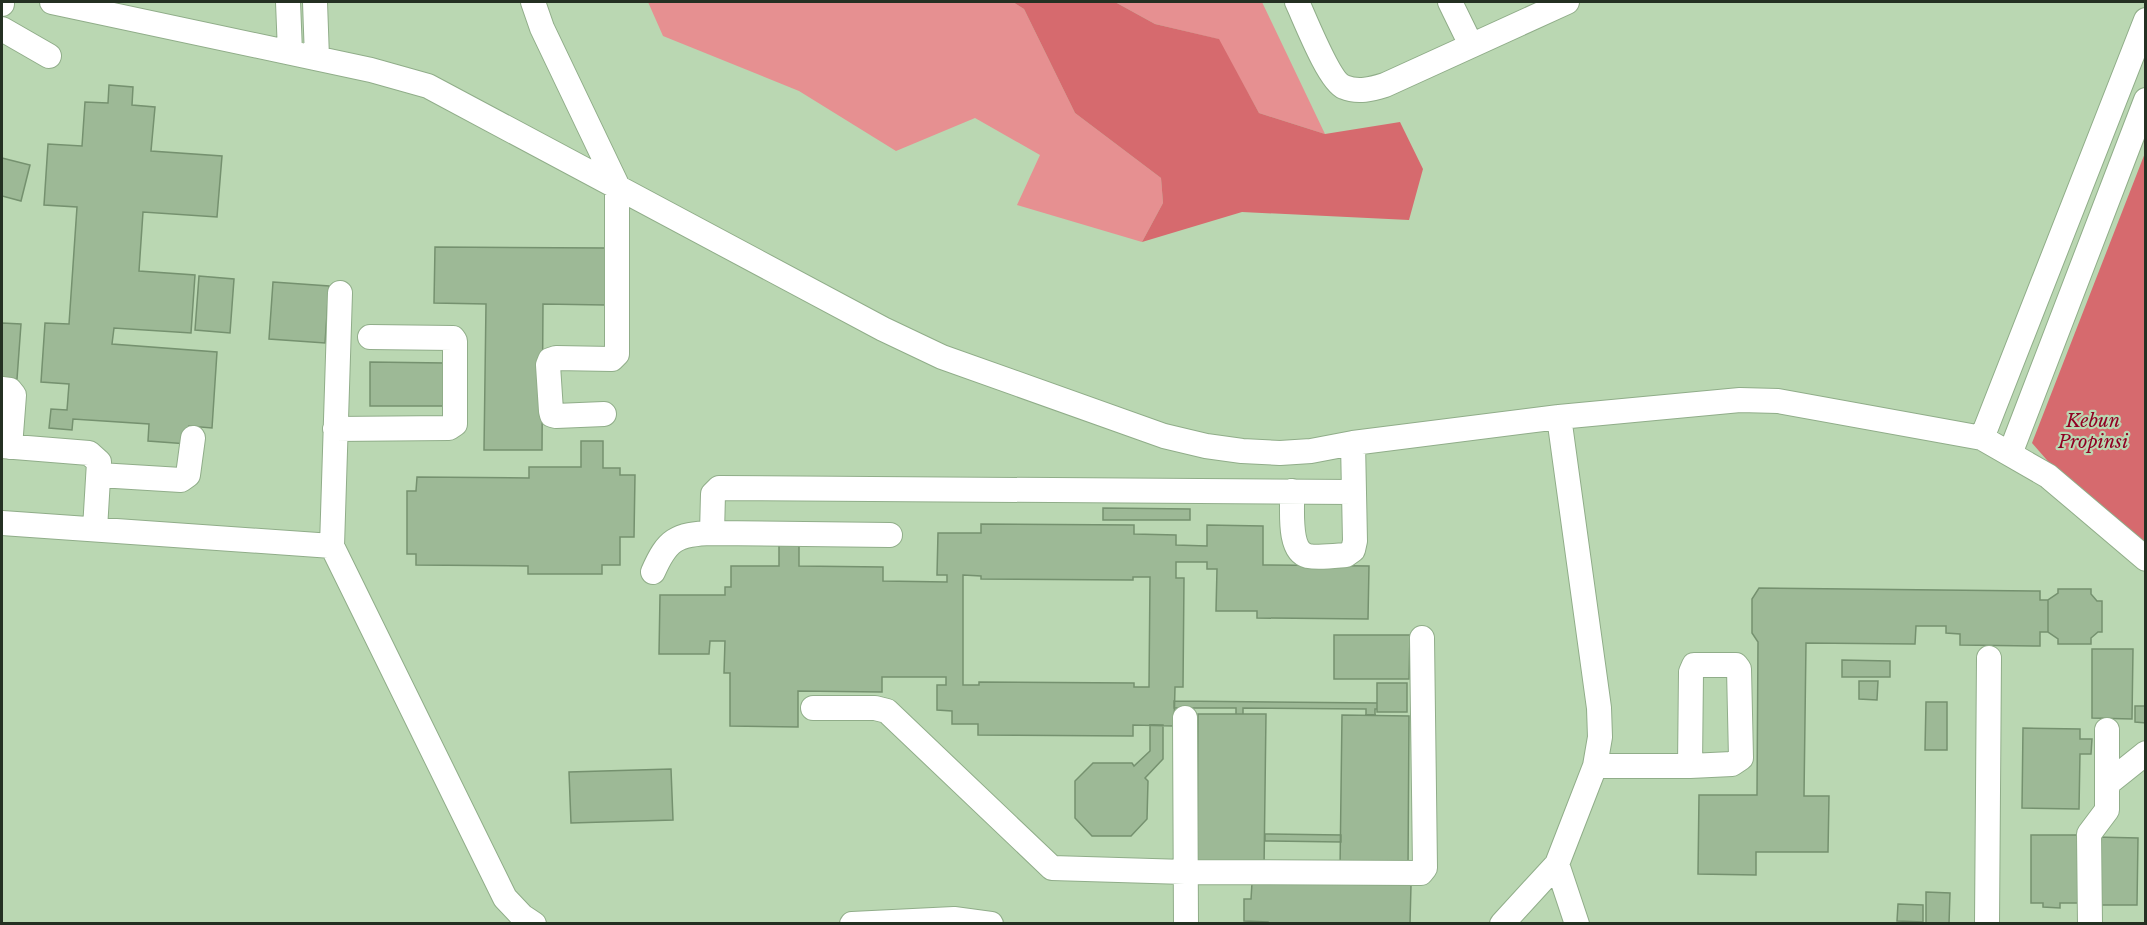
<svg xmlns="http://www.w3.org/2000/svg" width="2147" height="925" viewBox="0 0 2147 925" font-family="'Libre Baskerville',serif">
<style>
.green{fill:#e69091}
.forest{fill:#d66a6e}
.building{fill:#9db996;stroke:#75916f;stroke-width:1.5;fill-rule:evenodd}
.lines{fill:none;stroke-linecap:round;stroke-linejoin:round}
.minor-casing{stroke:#90ad89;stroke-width:26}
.minor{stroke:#fff;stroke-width:24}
.labels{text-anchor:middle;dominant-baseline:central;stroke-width:4.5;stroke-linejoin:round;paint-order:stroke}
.park-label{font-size:18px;font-style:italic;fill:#900023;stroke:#bad7b2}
</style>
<rect width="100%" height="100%" fill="#bad7b2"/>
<!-- green -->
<path class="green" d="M 648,2 L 1013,2 L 1024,9 L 1075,113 L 1161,178 L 1163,203 L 1142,242 L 1017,205 L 1040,155 L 975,118 L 896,151 L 799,91 L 663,36 Z
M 1115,2 L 1262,2 L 1325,134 L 1259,113 L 1218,39 L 1155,24 Z"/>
<!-- forest -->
<path class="forest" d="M 1013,2 L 1115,2 L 1155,24 L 1219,39 L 1259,113 L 1325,134 L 1400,122 L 1423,169 L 1409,220 L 1242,212 L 1142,242 L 1163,203 L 1161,178 L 1075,113 L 1024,9 Z
M 2145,153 L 2145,547 L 2053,467 L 2032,443 Z"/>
<!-- building -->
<path class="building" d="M 109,85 L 133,87 L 132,105 L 155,107 L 151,151 L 222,156 L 217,217 L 143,212 L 139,271 L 195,275 L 191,333 L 114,328 L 112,344 L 217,352 L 212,428 L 189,426 L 188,444 L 148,441 L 149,424 L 73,419 L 72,430 L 49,428 L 51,409 L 67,410 L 69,384 L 41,382 L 45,323 L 69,324 L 77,207 L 44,205 L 48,144 L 82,146 L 85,102 L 108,103 Z
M 2,158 L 30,165 L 21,201 L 2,196 Z
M 435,247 L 606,248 L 605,305 L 543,304 L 542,450 L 484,450 L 486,304 L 434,303 Z
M 199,276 L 234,279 L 230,333 L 195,330 Z
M 273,282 L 329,286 L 325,343 L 269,339 Z
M 2,323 L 21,324 L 17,379 L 2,378 Z
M 370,362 L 445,363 L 445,406 L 370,406 Z
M 581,441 L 603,441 L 603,468 L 620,468 L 620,475 L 635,475 L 634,537 L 620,537 L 620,565 L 602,565 L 602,574 L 528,574 L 528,566 L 416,565 L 416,554 L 407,554 L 407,491 L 416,491 L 417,477 L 529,478 L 529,467 L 581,467 Z
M 1103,508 L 1190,509 L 1190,520 L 1103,520 Z
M 981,524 L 1134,525 L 1134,534 L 1176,535 L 1176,545 L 1207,546 L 1207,525 L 1263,526 L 1263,565 L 1369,566 L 1368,619 L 1257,618 L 1257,611 L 1216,611 L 1217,569 L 1207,569 L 1207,562 L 1176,562 L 1176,578 L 1184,578 L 1183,687 L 1175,687 L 1174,726 L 1133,725 L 1133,736 L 978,735 L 978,724 L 952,724 L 952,711 L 937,710 L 937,685 L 946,685 L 946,677 L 882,677 L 882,692 L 798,691 L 798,727 L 730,726 L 730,673 L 724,673 L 725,641 L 710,641 L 709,654 L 659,654 L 660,595 L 725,595 L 725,587 L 731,587 L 731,566 L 779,566 L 779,534 L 799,534 L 799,566 L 883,567 L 883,581 L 947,582 L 947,575 L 937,575 L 938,533 L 981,533 ZM 963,575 L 981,576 L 981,579 L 1133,580 L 1133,577 L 1150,577 L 1149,687 L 1134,687 L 1134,683 L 979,682 L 979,685 L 963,685 Z
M 1759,588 L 2040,591 L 2040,600 L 2048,600 L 2048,632 L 2040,632 L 2040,646 L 1960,645 L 1960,634 L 1946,633 L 1946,626 L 1916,626 L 1915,644 L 1806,643 L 1804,796 L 1829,796 L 1828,852 L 1756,852 L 1756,875 L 1698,874 L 1699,795 L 1757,795 L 1758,642 L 1752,633 L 1752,599 Z
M 2058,589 L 2091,589 L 2091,594 L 2097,601 L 2102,601 L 2102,632 L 2098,632 L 2091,638 L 2091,644 L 2058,644 L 2058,639 L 2048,632 L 2048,600 L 2058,593 Z
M 1334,635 L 1410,635 L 1409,679 L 1334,679 Z
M 2092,649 L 2133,649 L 2132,719 L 2092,718 Z
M 1842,660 L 1890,661 L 1890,677 L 1842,677 Z
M 1859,681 L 1878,681 L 1877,700 L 1859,699 Z
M 1377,683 L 1407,683 L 1407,712 L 1377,712 Z
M 1174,701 L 1377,703 L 1377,709 L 1375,709 L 1375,715 L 1366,715 L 1366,709 L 1243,708 L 1243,714 L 1236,714 L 1236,708 L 1174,708 Z
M 1926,702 L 1947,702 L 1947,750 L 1925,750 Z
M 2135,706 L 2146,706 L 2146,723 L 2135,722 Z
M 1198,714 L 1266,714 L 1264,869 L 1197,868 Z
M 1342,715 L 1409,716 L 1408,871 L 1340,870 Z
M 1150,725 L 1163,725 L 1163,759 L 1145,778 L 1148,781 L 1147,819 L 1131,836 L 1092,836 L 1075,818 L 1075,781 L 1093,763 L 1132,763 L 1134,766 L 1150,751 Z
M 2023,728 L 2080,729 L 2080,739 L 2092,739 L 2091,754 L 2080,754 L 2079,809 L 2022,808 Z
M 671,769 L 673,820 L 571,823 L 569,772 Z
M 1265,834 L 1341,835 L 1341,842 L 1265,841 Z
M 2031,835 L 2084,835 L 2084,903 L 2060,903 L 2060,908 L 2043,907 L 2043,903 L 2031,903 Z
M 2095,837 L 2138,838 L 2137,905 L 2094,905 Z
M 1252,883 L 1411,885 L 1410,924 L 1268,924 L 1268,922 L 1244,921 L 1244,899 L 1251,899 Z
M 1926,892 L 1950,893 L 1949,924 L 1926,924 Z
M 1898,904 L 1923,905 L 1923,922 L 1897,921 Z"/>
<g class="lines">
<!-- minor casing -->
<g class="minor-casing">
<path id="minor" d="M 52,2 L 371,70 L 428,86 L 883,329 L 942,357 L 1164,436 L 1206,446 L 1242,451 L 1280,453 L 1311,451 L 1353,443 L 1559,417 L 1740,400 L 1778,401 L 1982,438 L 2048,476 L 2146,559
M 288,2 L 290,52
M 315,2 L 317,58
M 533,2 L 542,28 L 617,185 L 617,354 L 612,359 L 556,358 L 550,360 L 548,365 L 551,411 L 552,415 L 556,416 L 604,414
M 1297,2 C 1305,19 1329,81 1344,87 C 1358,93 1372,89 1385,85 L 1567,2
M 1450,2 L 1471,45
M 2,4 L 2,2
M 2,29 L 49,56
M 2,389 L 10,390 L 14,395 L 10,447
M 335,429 L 449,428 L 455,424 L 455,341 L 453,338 L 370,337
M 1982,438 L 2146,20
M 2,446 L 89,453 L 99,462 L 95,529
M 2010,454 L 2146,100
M 99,475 L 181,480 L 188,475 L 193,438
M 1292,491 C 1293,507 1287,551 1308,556 C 1319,558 1334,556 1346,555 L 1353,550 L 1355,541 L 1353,443
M 2,523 L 332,546 L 505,898 L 522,916 L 534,924
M 712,533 L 890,535
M 332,546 L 340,293
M 653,572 C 667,540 676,534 712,533 L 713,494 L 719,488 L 1354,492
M 813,708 L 875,708 L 887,711 L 1052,868 L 1185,872 L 1421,873 L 1425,868 L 1422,638
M 1185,718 L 1186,924
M 2107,730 L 2107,784
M 1595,766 L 1690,766 L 1732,764 L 1741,758 L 1739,669 L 1736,665 L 1694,665 L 1691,672 L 1690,766
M 1557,864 L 1577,924
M 852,924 L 954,919 L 991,924
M 1502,924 L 1557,864 L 1595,766 L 1600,737 L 1599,708 L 1559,417
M 1987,924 L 1989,658
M 2090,924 L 2089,834 L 2107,810 L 2107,784 L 2146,753"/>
</g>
<!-- minor -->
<use href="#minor" class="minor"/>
</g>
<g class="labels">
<!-- park labels -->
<g class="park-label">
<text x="2093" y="421">Kebun<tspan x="2093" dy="21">Propinsi</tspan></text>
</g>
</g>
<!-- border -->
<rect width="2147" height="925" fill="none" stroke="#243022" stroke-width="6"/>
</svg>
